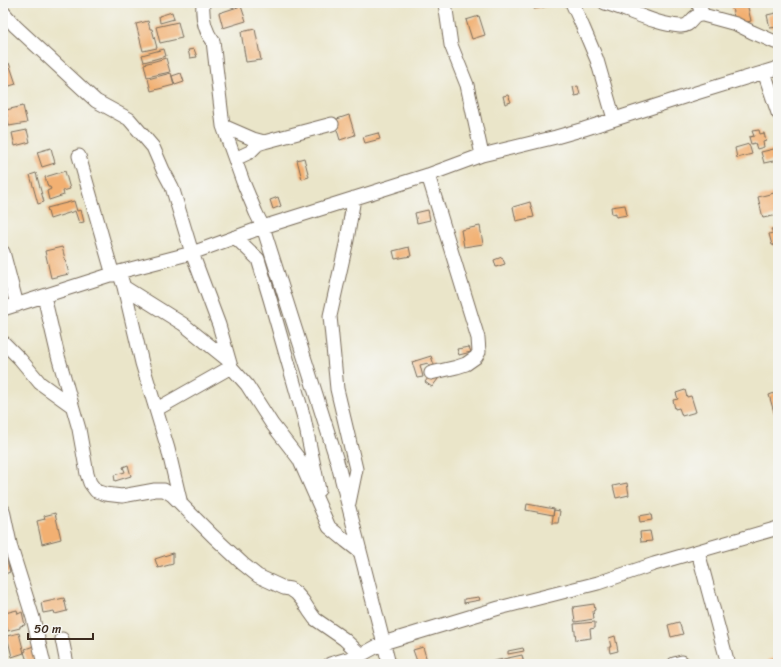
<svg xmlns="http://www.w3.org/2000/svg" width="781" height="667" viewBox="0 0 781 667" font-family="Sriracha,sans-serif">
<style>
.building{fill:#f2b072}
.lines{fill:none;stroke-linecap:round;stroke-linejoin:round}
.minor-casing{stroke:#786b5a;stroke-width:15}
.minor{stroke:#fff;stroke-width:13}
</style>
<rect width="100%" height="100%" fill="#f6f6f2"/>
<filter id="ink" filterUnits="userSpaceOnUse"><feTurbulence type="fractalNoise" baseFrequency=".025" numOctaves="2"/><feDisplacementMap in="SourceGraphic" scale="8" xChannelSelector="R" yChannelSelector="G"/><feConvolveMatrix kernelMatrix="1 2 1 2 8 2 1 2 1" color-interpolation-filters="sRGB"/></filter>
<filter id="wash" filterUnits="userSpaceOnUse"><feTurbulence type="fractalNoise" baseFrequency=".012" numOctaves="4" result="noise"/><feDisplacementMap in="SourceGraphic" scale="16" xChannelSelector="R" yChannelSelector="G"/><feGaussianBlur stdDeviation="0.9" result="paint"/><feColorMatrix in="noise" values="0 0 0 0 0 0 0 0 0 0 0 0 0 0 0 0 0 1.4 0 .05"/><feComposite in="paint" operator="in"/></filter>
<g filter="url(#wash)">
<rect width="100%" height="100%" fill="#eae5c9"/>
<g id="blocks">
<!-- building -->
<path class="building" d="M 533,3 L 558,3 L 558,4 L 534,9 Z
M 736,3 L 747,3 L 751,21 L 740,24 L 735,21 L 731,4 Z
M 241,6 L 246,21 L 223,28 L 219,13 Z
M 172,12 L 174,19 L 160,23 L 159,16 Z
M 776,13 L 778,27 L 770,28 L 767,15 Z
M 479,16 L 485,35 L 472,39 L 466,20 Z
M 148,21 L 150,29 L 152,29 L 157,48 L 143,51 L 136,24 Z
M 178,22 L 182,38 L 160,43 L 156,27 Z
M 255,29 L 261,60 L 246,62 L 241,32 Z
M 164,49 L 166,56 L 144,62 L 142,55 Z
M 194,49 L 197,57 L 190,58 L 188,50 Z
M 166,58 L 170,72 L 147,77 L 144,64 Z
M 9,63 L 16,84 L 3,88 L 3,65 Z
M 171,73 L 174,85 L 151,91 L 148,79 Z
M 181,73 L 184,82 L 175,85 L 172,76 Z
M 578,86 L 580,95 L 575,96 L 573,87 Z
M 508,95 L 511,102 L 505,104 L 503,96 Z
M 23,106 L 27,123 L 9,126 L 6,110 Z
M 349,115 L 355,135 L 340,140 L 334,120 Z
M 27,130 L 30,142 L 15,146 L 12,133 Z
M 759,130 L 760,134 L 764,133 L 766,141 L 763,142 L 764,147 L 757,149 L 755,143 L 751,144 L 749,137 L 754,136 L 752,131 Z
M 378,133 L 380,139 L 365,143 L 363,137 Z
M 749,144 L 752,154 L 737,158 L 735,148 Z
M 51,148 L 55,163 L 42,167 L 37,152 Z
M 778,148 L 778,160 L 764,163 L 761,152 Z
M 304,158 L 309,177 L 302,179 L 297,160 Z
M 65,171 L 70,189 L 63,191 L 64,195 L 49,200 L 47,191 L 51,189 L 50,187 L 48,187 L 45,177 Z
M 36,173 L 44,202 L 38,204 L 30,175 Z
M 778,192 L 778,215 L 763,218 L 758,197 Z
M 278,197 L 281,206 L 273,209 L 270,200 Z
M 74,201 L 77,211 L 81,210 L 84,222 L 79,223 L 75,211 L 50,219 L 47,208 Z
M 530,202 L 534,217 L 516,221 L 513,207 Z
M 625,205 L 627,215 L 616,217 L 616,213 L 612,214 L 611,207 Z
M 428,210 L 430,220 L 417,223 L 415,213 Z
M 480,226 L 483,244 L 464,247 L 461,230 Z
M 778,228 L 778,245 L 774,246 L 774,245 L 772,245 L 769,234 L 773,233 L 771,229 Z
M 62,247 L 69,274 L 51,278 L 45,251 Z
M 409,247 L 411,256 L 395,259 L 393,251 Z
M 502,257 L 505,264 L 496,267 L 494,260 Z
M 469,347 L 471,352 L 459,355 L 457,349 Z
M 431,356 L 435,368 L 430,369 L 428,363 L 420,365 L 423,377 L 417,378 L 412,362 Z
M 431,374 L 438,379 L 432,387 L 425,382 Z
M 685,390 L 687,397 L 691,396 L 696,412 L 682,416 L 679,408 L 675,409 L 673,400 L 678,399 L 676,393 Z
M 776,390 L 778,390 L 778,418 L 776,419 L 769,395 L 777,392 Z
M 128,465 L 131,476 L 115,481 L 114,475 L 125,472 L 123,467 Z
M 627,483 L 629,495 L 616,498 L 613,486 Z
M 527,504 L 554,509 L 553,515 L 526,510 Z
M 554,510 L 560,511 L 558,523 L 552,523 Z
M 55,513 L 61,539 L 42,544 L 37,521 L 45,519 L 44,516 Z
M 651,514 L 652,520 L 640,522 L 639,516 Z
M 650,531 L 652,541 L 641,542 L 640,532 Z
M 173,553 L 173,564 L 158,568 L 155,559 Z
M 3,556 L 6,556 L 10,572 L 5,574 L 5,575 L 3,575 Z
M 479,597 L 480,600 L 464,603 L 464,599 Z
M 64,598 L 67,611 L 55,614 L 54,611 L 43,613 L 41,603 Z
M 594,604 L 595,610 L 593,611 L 594,619 L 575,622 L 573,607 Z
M 17,610 L 18,614 L 22,612 L 25,625 L 20,626 L 20,628 L 8,631 L 4,618 L 6,618 L 5,613 Z
M 595,622 L 595,628 L 590,629 L 591,638 L 576,640 L 574,624 Z
M 679,622 L 683,634 L 671,637 L 668,625 Z
M 19,633 L 24,653 L 12,657 L 7,636 Z
M 615,636 L 618,651 L 610,653 L 609,647 L 611,647 L 609,638 Z
M 37,645 L 40,663 L 28,664 L 24,652 L 26,651 L 25,649 Z
M 423,647 L 428,664 L 418,664 L 413,650 Z
M 523,648 L 524,651 L 508,654 L 508,651 Z
M 522,655 L 524,664 L 485,664 L 485,663 Z
M 778,657 L 778,664 L 769,664 L 768,660 Z"/>
</g>
</g>
<g filter="url(#ink)">
<use href="#blocks" fill-opacity="0" stroke="#786b5a" stroke-width="1"/>
<g class="lines">
<!-- minor casing -->
<g class="minor-casing">
<path id="minor" d="M 203,3 C 202,17 204,30 213,41 L 223,126 L 243,182 L 256,213 L 263,227 L 337,461 L 389,664
M 445,3 L 451,45 L 467,85 L 482,155
M 572,3 L 583,27 L 597,60 L 614,119
M 605,3 C 630,10 654,24 680,26 C 693,27 690,14 703,15 L 736,24 L 752,32 L 775,42 L 778,42
M 698,3 L 703,15
M 3,12 L 15,26 L 96,101 L 129,119 L 153,147 L 163,170 L 172,187 L 192,253 L 219,325 L 231,367
M 764,72 L 778,113
M 223,126 L 253,139 L 264,142
M 79,156 L 113,275
M 235,159 L 250,152 L 258,144 L 264,142 L 332,124
M 428,175 L 467,302 L 478,338 L 479,352 L 476,357 L 466,364 L 457,367 L 431,373
M 235,237 L 258,259 L 270,299 L 304,418 L 319,490
M 3,252 L 17,305
M 119,272 L 124,287 L 142,363 L 168,449 L 181,504
M 124,287 L 183,324 L 229,361
M 44,296 L 58,356 L 79,429 L 87,474 L 90,483 L 96,491 L 105,494 L 122,496 L 155,490 L 164,490 L 172,495 L 213,536 L 243,564 L 258,576 L 284,588 L 290,589 L 296,593 L 303,601 L 310,612 L 315,619 L 344,639 L 361,655
M 3,309 L 119,272 L 192,253 L 263,227 L 428,175 L 482,155 L 556,137 L 584,129 L 696,93 L 778,68
M 3,342 L 20,359 L 40,383 L 72,406
M 157,409 L 231,367 L 247,385 L 272,424 L 299,459 L 329,527 L 346,541 L 360,552
M 349,503 L 356,469 L 337,389 L 330,316 L 347,240 L 354,198
M 3,510 L 11,548 L 33,618 L 44,664
M 698,552 L 728,664
M 62,639 L 67,664
M 330,664 L 361,655 L 383,643 L 499,608 L 598,583 L 654,564 L 778,528
M 674,664 L 682,662"/>
</g>
<!-- minor -->
<use href="#minor" class="minor"/>
</g>
</g>
<!-- margin -->
<rect width="781" height="667" fill="none" stroke="#f6f6f2" stroke-width="16"/>
<!-- scale -->
<path d="M28 633v6h65v-6" fill="none" stroke="#3b2a1e" stroke-width="2"/>
<text x="34" y="633" font-size="12" fill="#3b2a1e" stroke="#f6f6f2" stroke-width="3" paint-order="stroke">50 m</text>
</svg>
